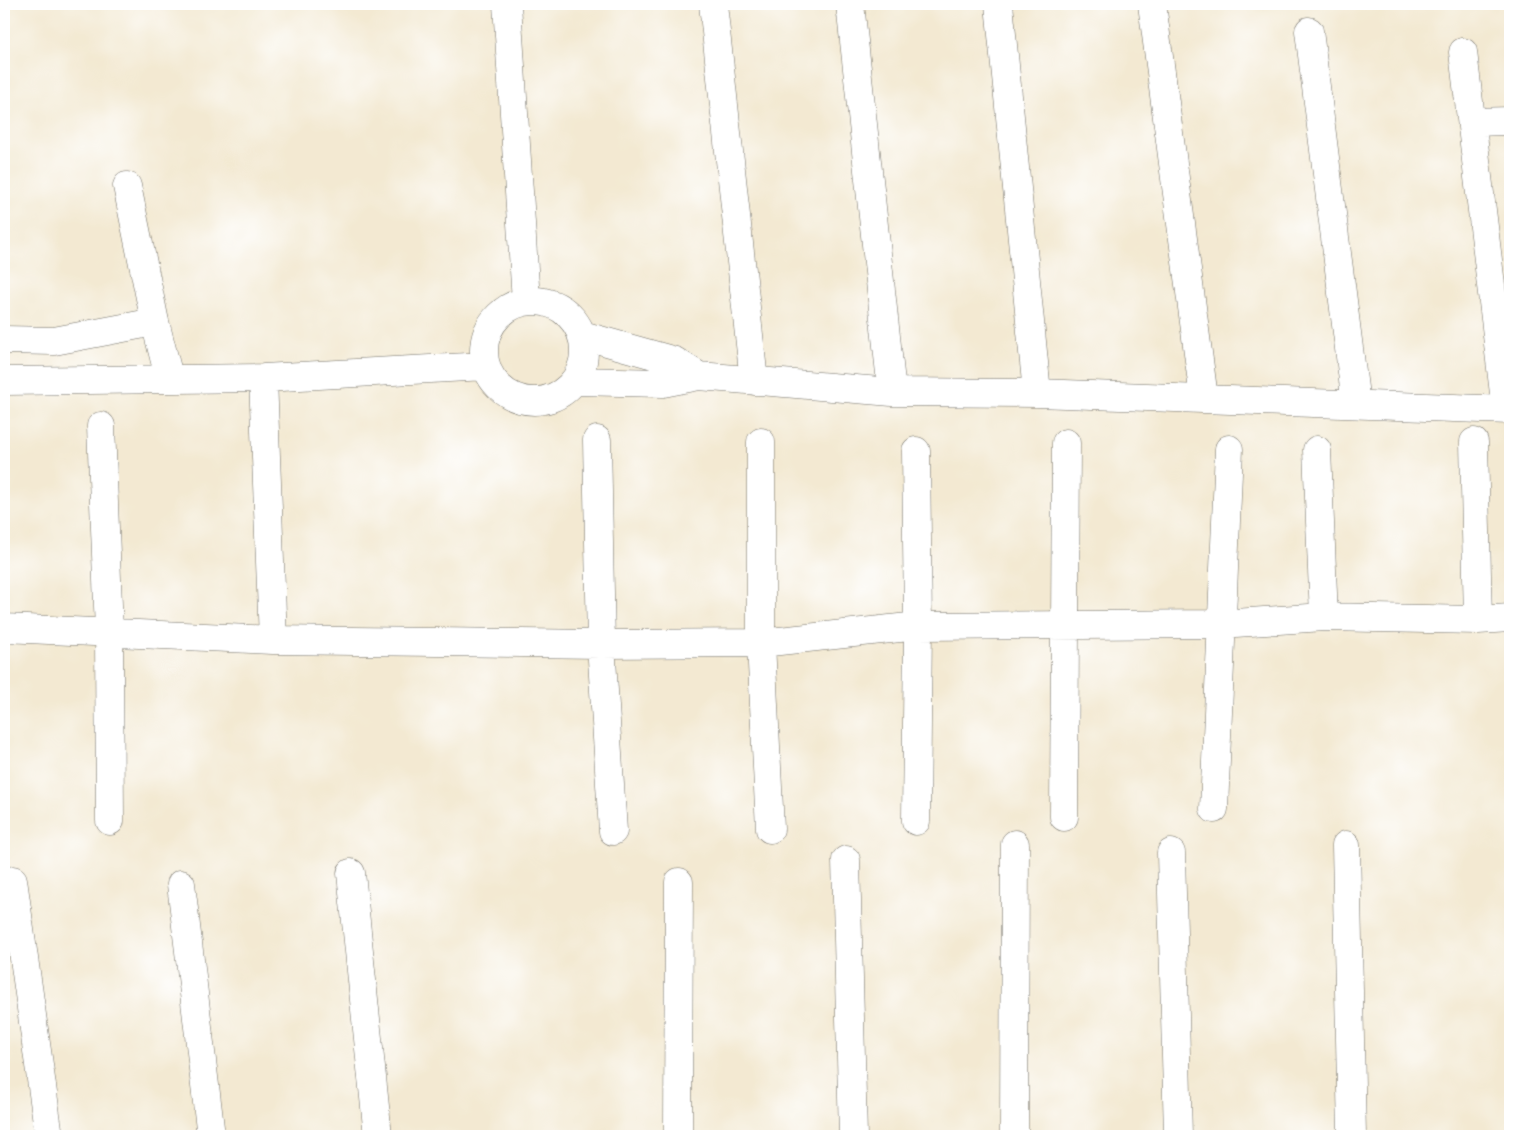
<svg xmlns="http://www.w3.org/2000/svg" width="1514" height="1140" viewBox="0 0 1514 1140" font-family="'Playpen Sans',sans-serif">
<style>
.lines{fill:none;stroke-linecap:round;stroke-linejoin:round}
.street-casing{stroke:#716e65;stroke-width:29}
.street{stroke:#fff;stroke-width:28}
</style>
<rect width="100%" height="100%" fill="#fff"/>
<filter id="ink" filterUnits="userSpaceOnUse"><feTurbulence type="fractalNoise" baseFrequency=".02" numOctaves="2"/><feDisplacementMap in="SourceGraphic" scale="10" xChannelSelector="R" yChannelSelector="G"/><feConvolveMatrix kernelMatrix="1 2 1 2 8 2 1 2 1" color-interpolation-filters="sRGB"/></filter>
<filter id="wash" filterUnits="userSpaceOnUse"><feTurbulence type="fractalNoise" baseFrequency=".0096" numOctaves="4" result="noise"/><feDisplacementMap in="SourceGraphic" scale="20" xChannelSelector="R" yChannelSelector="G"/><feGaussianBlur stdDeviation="1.12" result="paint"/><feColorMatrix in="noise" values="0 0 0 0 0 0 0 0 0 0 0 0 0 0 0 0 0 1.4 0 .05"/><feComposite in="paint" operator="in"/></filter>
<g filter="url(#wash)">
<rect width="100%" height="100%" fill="#f3e9d2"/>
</g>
<g filter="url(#ink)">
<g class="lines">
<!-- street casing -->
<g class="street-casing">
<path id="street" d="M 507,4 L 526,301
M 713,4 L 754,381
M 850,4 L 892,392
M 999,4 L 1037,393
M 1152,4 L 1204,398
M 1309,31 L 1356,404
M 1463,52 L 1506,410
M 1472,122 L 1510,121
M 127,186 L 155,322 L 169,377
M484 351a50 50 0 1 1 100 0a50 50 0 1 1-100 0Z
M 582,335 L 675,361 L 699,376
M 4,340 L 54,341 L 155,322
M 263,378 L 273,640
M 4,381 L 263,378 L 486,366
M 576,381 L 663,383 L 699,376 L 892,392 L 1037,393 L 1510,410
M 101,426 L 109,631 L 110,821
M 597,440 L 601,644 L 613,831
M 761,442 L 761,643 L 770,829
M 1474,442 L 1478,620
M 1317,450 L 1324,617
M 916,451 L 918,626 L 916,821
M 4,628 L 273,640 L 601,644 L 761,643 L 918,626 L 1220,624 L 1324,617 L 1478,620 L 1510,618
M 1214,809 L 1229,449
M 1064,817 L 1066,443
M 1346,845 L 1352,1136
M 1171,853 L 1178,1136
M 846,860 L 853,1136
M 351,873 L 378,1136
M 13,880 L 49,1136
M 181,884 L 211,1136
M 678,1136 L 679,882
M 1014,1136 L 1015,844"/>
</g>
<!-- street -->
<use href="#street" class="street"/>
</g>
</g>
<!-- margin -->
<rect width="1514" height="1140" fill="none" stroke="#fff" stroke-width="20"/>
</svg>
